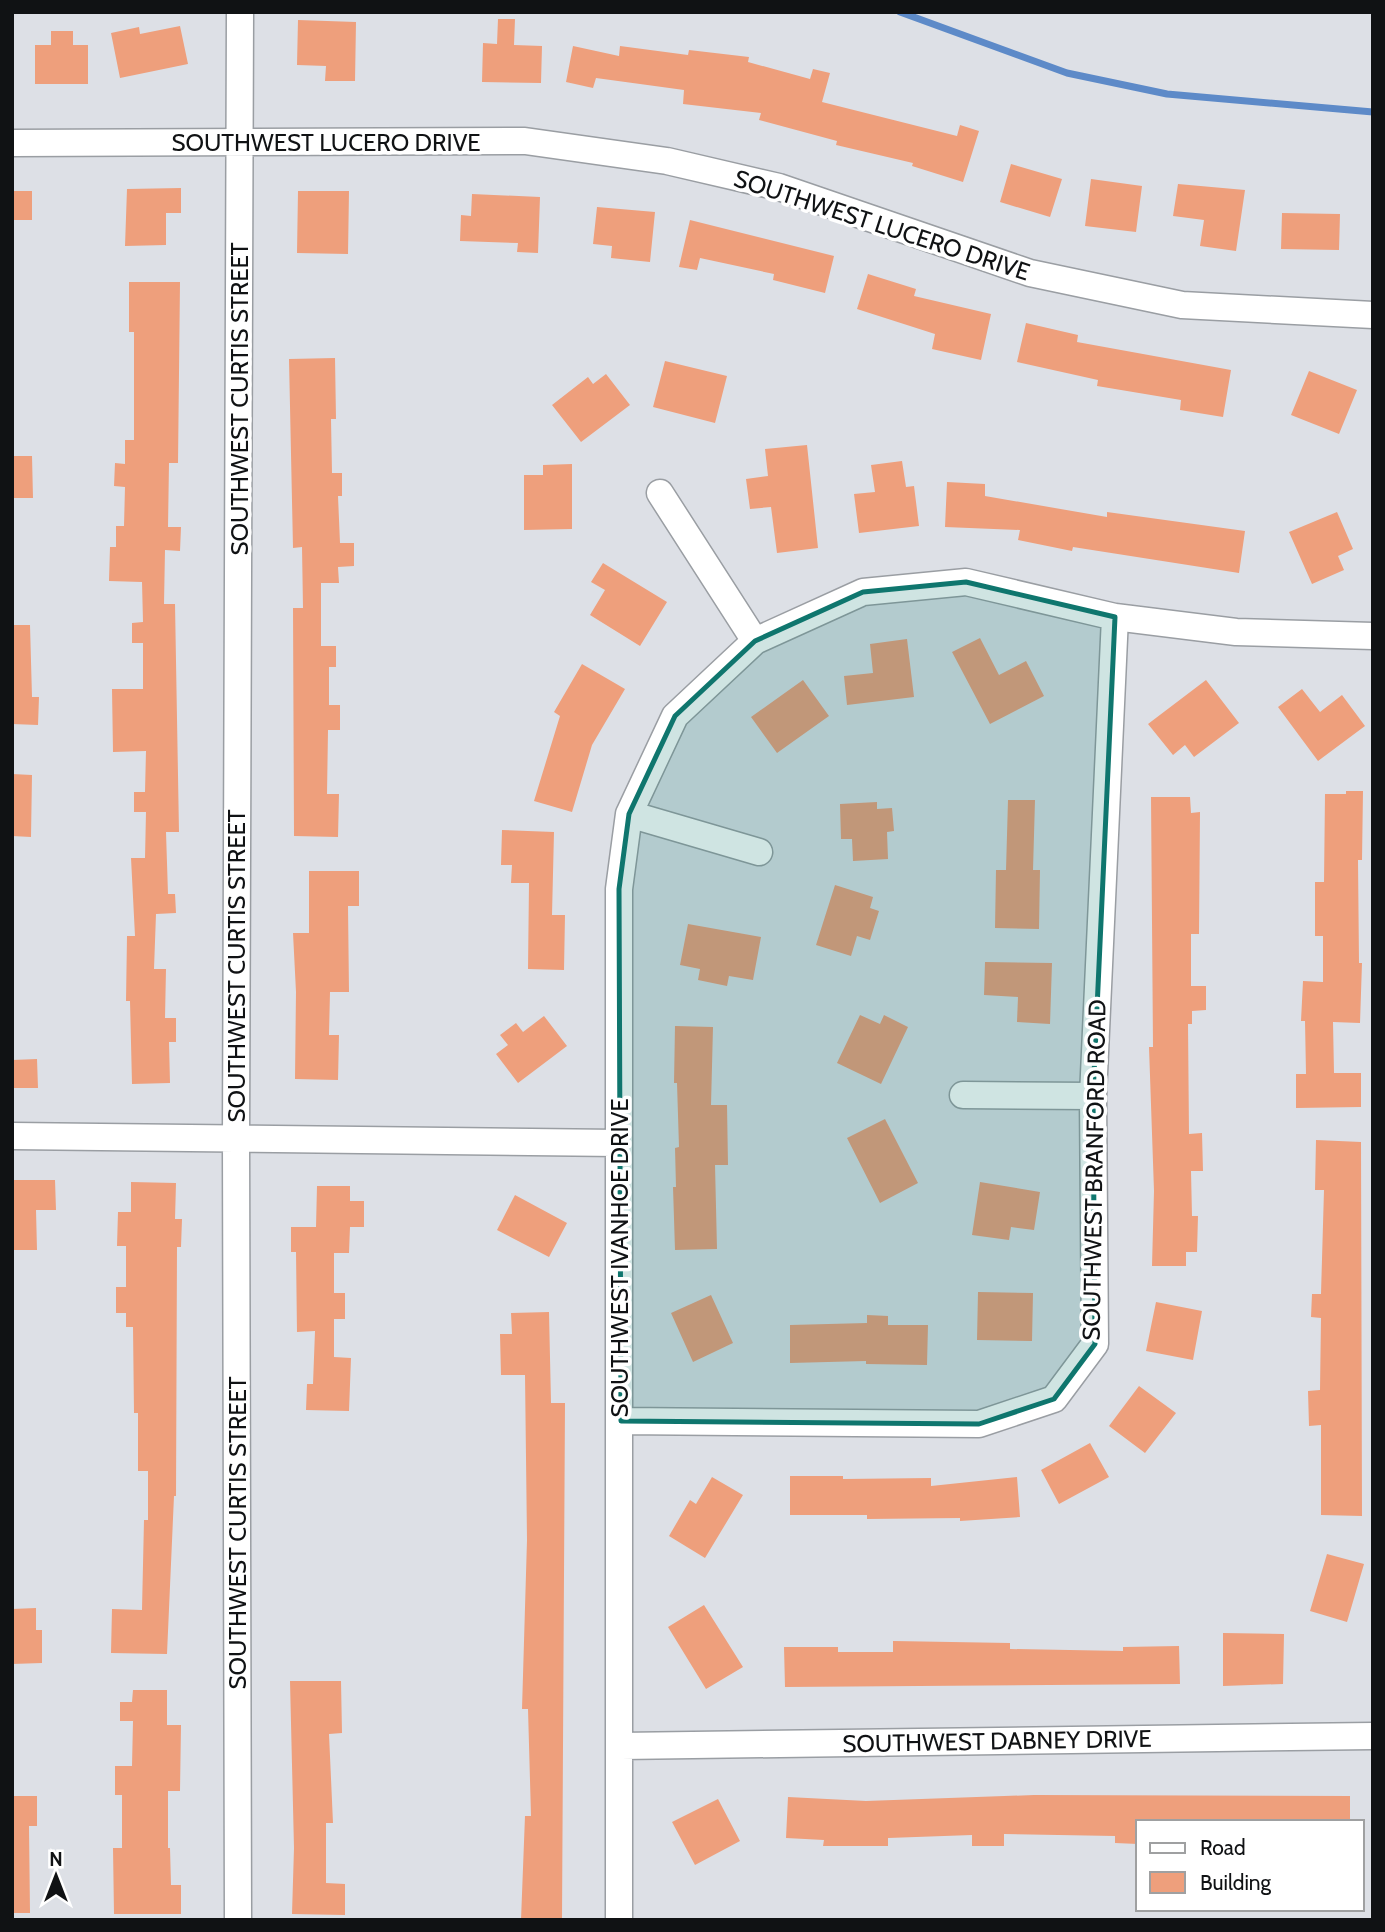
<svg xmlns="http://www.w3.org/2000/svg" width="1385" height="1932" viewBox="0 0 1385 1932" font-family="Cabin,sans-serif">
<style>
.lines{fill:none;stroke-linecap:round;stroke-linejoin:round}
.stream{stroke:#5d8ac8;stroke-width:7}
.building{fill:#ee9f7c}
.minor-casing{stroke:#9a9ea3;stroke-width:29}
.minor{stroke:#fff;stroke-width:26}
.marked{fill:#0f766e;fill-opacity:0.2;stroke:#0f766e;stroke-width:5;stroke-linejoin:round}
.labels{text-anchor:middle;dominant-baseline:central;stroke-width:7;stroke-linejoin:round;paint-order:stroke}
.street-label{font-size:24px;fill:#101214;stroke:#fff}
</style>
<rect width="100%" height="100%" fill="#dde0e6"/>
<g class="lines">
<!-- stream -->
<path class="stream" d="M 900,12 L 1067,73 L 1167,94 L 1373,112"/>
</g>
<!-- building -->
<path class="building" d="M 498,19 L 515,19 L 514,45 L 542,46 L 541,83 L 482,82 L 483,43 L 497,44 Z
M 298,20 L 356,22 L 355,81 L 325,81 L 326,66 L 297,65 Z
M 180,26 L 188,64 L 120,78 L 111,33 L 139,27 L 140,34 Z
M 51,31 L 73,31 L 73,45 L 88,45 L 88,84 L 35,84 L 35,45 L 51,45 Z
M 573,46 L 619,56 L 620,46 L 688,55 L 689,50 L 749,57 L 748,62 L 810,79 L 813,69 L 830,73 L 822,102 L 957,136 L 960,125 L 979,131 L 963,182 L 912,166 L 913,163 L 836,145 L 837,141 L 759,120 L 761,113 L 683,104 L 684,90 L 596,78 L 593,88 L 566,82 Z
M 1011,164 L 1062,179 L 1050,217 L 1000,202 Z
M 1091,179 L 1142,186 L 1136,232 L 1085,226 Z
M 1178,184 L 1245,190 L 1236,251 L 1200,246 L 1204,220 L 1173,216 Z
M 181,188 L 181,213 L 166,213 L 166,245 L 125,246 L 127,189 Z
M 12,191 L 32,191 L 32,220 L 12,220 Z
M 298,191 L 349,191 L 348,254 L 297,253 Z
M 472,194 L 540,197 L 538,253 L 517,252 L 518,243 L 460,241 L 461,215 L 471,216 Z
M 597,207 L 655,212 L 650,262 L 611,258 L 612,246 L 593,244 Z
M 1282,213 L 1340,214 L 1339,250 L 1281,249 Z
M 690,220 L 834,256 L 825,293 L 773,280 L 774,274 L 700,258 L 697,270 L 679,267 Z
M 868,274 L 916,289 L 914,296 L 991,314 L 981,360 L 932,349 L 935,334 L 857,309 Z
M 129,282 L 180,282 L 178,463 L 169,463 L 168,527 L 181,527 L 180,551 L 165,550 L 164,604 L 175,604 L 179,832 L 166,832 L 168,894 L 175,894 L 176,913 L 156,914 L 154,969 L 166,969 L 165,1018 L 176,1018 L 176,1042 L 169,1042 L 170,1083 L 132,1084 L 130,1001 L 126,1001 L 127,936 L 135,936 L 131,858 L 145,858 L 146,812 L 134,812 L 134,792 L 145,792 L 146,751 L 113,752 L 112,689 L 143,689 L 143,643 L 132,643 L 132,623 L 143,622 L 142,582 L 109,581 L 110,547 L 116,547 L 116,526 L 124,526 L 125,487 L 114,486 L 115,463 L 125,464 L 125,440 L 134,440 L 134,332 L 129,332 Z
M 1026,323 L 1078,335 L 1077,342 L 1231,370 L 1223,417 L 1180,410 L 1181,400 L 1097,386 L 1098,380 L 1017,362 Z
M 335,358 L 336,419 L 331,419 L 332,473 L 342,473 L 342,496 L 338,496 L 340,543 L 354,543 L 354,566 L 338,567 L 339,583 L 321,583 L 321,646 L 336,646 L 336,667 L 329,667 L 329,705 L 340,705 L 340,730 L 328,730 L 327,794 L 339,794 L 338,837 L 294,836 L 293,608 L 303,608 L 302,547 L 293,548 L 289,359 Z
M 665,361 L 727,376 L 715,423 L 653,407 Z
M 1309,371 L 1357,390 L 1339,434 L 1291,415 Z
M 606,374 L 630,405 L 581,442 L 552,405 L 588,377 L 593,384 Z
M 807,445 L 818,548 L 777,553 L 771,507 L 750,509 L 746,479 L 768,476 L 765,449 Z
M 12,456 L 32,456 L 33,498 L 12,498 Z
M 902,461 L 906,487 L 914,486 L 919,526 L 859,533 L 854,494 L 875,492 L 871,465 Z
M 572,464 L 572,529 L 524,530 L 524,475 L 543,475 L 543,465 Z
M 947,482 L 985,484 L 985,496 L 1107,517 L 1107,512 L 1245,531 L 1239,573 L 1073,547 L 1072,551 L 1018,540 L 1020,530 L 945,527 Z
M 1337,512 L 1353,549 L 1338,556 L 1344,570 L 1312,584 L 1289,532 Z
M 603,563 L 667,602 L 640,646 L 590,615 L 605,590 L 591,582 Z
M 12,625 L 30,625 L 32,697 L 39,697 L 38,725 L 12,724 Z
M 980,638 L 999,675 L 1026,661 L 1044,696 L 990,724 L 952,652 Z
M 907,639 L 914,697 L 847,705 L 844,676 L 873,673 L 870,644 Z
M 582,664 L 625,689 L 592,745 L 572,812 L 534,801 L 560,716 L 554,712 Z
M 803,680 L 829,716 L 777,753 L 751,717 Z
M 1206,680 L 1239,723 L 1194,757 L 1185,745 L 1173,755 L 1148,724 Z
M 1302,689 L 1320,712 L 1342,695 L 1365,726 L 1318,761 L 1278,707 Z
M 12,774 L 32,775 L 31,837 L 12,836 Z
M 1346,791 L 1363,791 L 1362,860 L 1358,860 L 1359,963 L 1362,963 L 1360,1023 L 1333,1022 L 1334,1073 L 1361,1073 L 1361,1107 L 1296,1108 L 1296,1074 L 1306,1074 L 1305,1021 L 1301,1021 L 1303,981 L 1323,982 L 1323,936 L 1315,936 L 1315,882 L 1324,882 L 1325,794 L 1346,794 Z
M 1151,797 L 1190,797 L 1191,813 L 1200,812 L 1199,934 L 1191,934 L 1191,986 L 1206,986 L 1206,1010 L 1192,1011 L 1192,1024 L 1188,1024 L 1189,1134 L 1202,1133 L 1203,1171 L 1191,1171 L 1192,1216 L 1198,1216 L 1197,1252 L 1186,1252 L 1186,1266 L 1152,1266 L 1154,1191 L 1149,1047 L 1153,1047 Z
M 1008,800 L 1035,800 L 1033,870 L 1040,870 L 1039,929 L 995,928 L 996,870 L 1006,870 Z
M 877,802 L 877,809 L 892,808 L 894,831 L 887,832 L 888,859 L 853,861 L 852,839 L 841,839 L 840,804 Z
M 502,830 L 554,832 L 552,915 L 565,915 L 564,970 L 528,969 L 529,883 L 511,883 L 512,865 L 501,865 Z
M 309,871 L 359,871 L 359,906 L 348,906 L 349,992 L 330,992 L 329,1035 L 339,1035 L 338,1080 L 295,1079 L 296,992 L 293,933 L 309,933 Z
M 835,885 L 873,897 L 870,908 L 879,911 L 870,940 L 857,936 L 851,956 L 816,945 Z
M 688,924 L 761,937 L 753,980 L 729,976 L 727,986 L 698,980 L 700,969 L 680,965 Z
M 985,962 L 1052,963 L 1050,1024 L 1017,1022 L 1018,997 L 984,995 Z
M 860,1015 L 880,1024 L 884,1015 L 908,1027 L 881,1084 L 837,1063 Z
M 544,1016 L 567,1046 L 518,1083 L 496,1054 L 508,1045 L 500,1035 L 516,1023 L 523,1032 Z
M 675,1026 L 713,1027 L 711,1105 L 727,1105 L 728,1165 L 715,1165 L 717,1249 L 675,1250 L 673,1187 L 676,1187 L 675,1148 L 679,1147 L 677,1083 L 674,1083 Z
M 37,1059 L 38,1088 L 12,1088 L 12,1060 Z
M 885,1119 L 918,1183 L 880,1203 L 847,1138 Z
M 1316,1140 L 1361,1142 L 1362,1516 L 1321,1515 L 1321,1425 L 1309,1426 L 1308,1391 L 1320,1390 L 1321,1318 L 1311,1317 L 1312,1294 L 1321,1294 L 1324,1190 L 1315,1190 Z
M 12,1180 L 55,1180 L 56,1210 L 36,1210 L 37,1250 L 12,1250 Z
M 131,1182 L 176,1183 L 175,1219 L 182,1219 L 181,1247 L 177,1247 L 176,1496 L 174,1496 L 167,1654 L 111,1653 L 112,1609 L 142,1610 L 144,1520 L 148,1520 L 148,1471 L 138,1471 L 138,1413 L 134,1413 L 133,1327 L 126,1327 L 126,1313 L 116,1313 L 116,1287 L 126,1287 L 126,1246 L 117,1246 L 118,1212 L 131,1212 Z
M 980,1182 L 1040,1192 L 1034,1230 L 1011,1227 L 1009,1240 L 972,1235 Z
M 317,1186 L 350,1186 L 350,1201 L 364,1201 L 364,1227 L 350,1227 L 349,1253 L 334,1253 L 334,1293 L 345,1293 L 345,1319 L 334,1319 L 334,1357 L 351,1358 L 349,1411 L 306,1410 L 307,1384 L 313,1384 L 315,1331 L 297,1332 L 296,1252 L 291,1252 L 291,1227 L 316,1227 Z
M 515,1195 L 567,1223 L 549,1257 L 497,1230 Z
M 978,1292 L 1033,1293 L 1032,1341 L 977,1340 Z
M 711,1295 L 733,1343 L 693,1362 L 671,1313 Z
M 1156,1302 L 1202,1311 L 1193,1360 L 1146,1351 Z
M 549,1312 L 551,1403 L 565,1403 L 562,1920 L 521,1920 L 525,1816 L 531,1816 L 528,1709 L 522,1709 L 527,1540 L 525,1375 L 501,1375 L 500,1334 L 512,1334 L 511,1313 Z
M 867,1315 L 888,1316 L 888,1325 L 928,1325 L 927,1365 L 866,1364 L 866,1361 L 790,1363 L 790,1325 L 867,1323 Z
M 1139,1386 L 1176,1413 L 1145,1453 L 1109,1426 Z
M 1090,1443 L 1109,1477 L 1059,1504 L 1041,1470 Z
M 790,1476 L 843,1476 L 843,1479 L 931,1478 L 931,1486 L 1017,1477 L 1020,1517 L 960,1521 L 960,1518 L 867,1519 L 867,1515 L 790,1515 Z
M 712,1477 L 743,1495 L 705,1558 L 669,1536 L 690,1500 L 696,1504 Z
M 1327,1554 L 1364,1564 L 1347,1622 L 1310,1611 Z
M 704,1605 L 743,1667 L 706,1689 L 668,1627 Z
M 36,1608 L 36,1630 L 42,1630 L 42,1663 L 12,1664 L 12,1609 Z
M 1223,1633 L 1284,1634 L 1283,1684 L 1223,1686 Z
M 893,1641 L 1010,1643 L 1010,1649 L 1123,1651 L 1123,1647 L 1179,1646 L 1180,1684 L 785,1687 L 784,1647 L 838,1647 L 838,1652 L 893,1652 Z
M 290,1681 L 341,1681 L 342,1733 L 329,1734 L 333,1823 L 326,1823 L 326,1883 L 345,1884 L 345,1915 L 292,1914 L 294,1848 Z
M 133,1690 L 167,1690 L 167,1725 L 181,1725 L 180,1791 L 168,1791 L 168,1848 L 170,1848 L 171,1885 L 181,1885 L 181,1914 L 114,1914 L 113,1848 L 122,1848 L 122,1795 L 115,1795 L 115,1766 L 132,1766 L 133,1721 L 120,1721 L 120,1702 L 132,1702 Z
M 1034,1795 L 1350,1796 L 1350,1822 L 1138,1822 L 1138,1844 L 1115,1843 L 1115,1836 L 1004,1834 L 1004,1846 L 972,1846 L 972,1835 L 888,1838 L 888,1846 L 823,1846 L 824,1840 L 786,1838 L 788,1797 L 866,1801 Z
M 12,1796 L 37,1796 L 37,1826 L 29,1826 L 30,1913 L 12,1913 Z
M 718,1799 L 740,1841 L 695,1865 L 672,1822 Z"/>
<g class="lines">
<!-- minor casing -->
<g class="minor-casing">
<path id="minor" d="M 12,143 L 525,141 L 667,161 L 779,187 L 1030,273 L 1182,305 L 1373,315
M 660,493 L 755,641
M 629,814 L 759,852
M 963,1095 L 1093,1096
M 12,1136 L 618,1143
M 621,1421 L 979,1424 L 1054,1399 L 1095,1344 L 1093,1096 L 1115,617
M 621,1746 L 1373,1736
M 238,1920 L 236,1139 L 240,12
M 619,1920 L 619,889 L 629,814 L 675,716 L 755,641 L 863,592 L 966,582 L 1115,617 L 1236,632 L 1373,636"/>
</g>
<!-- minor -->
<use href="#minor" class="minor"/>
</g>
<!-- marked area -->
<path class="marked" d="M 966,582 L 1115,617 L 1093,1096 L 1095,1344 L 1054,1399 L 979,1424 L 621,1421 L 619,889 L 629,814 L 675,716 L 755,641 L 863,592 Z"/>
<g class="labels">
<!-- street labels -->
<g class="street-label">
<text x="326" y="142">SOUTHWEST LUCERO DRIVE</text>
<text transform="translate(882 225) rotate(18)">SOUTHWEST LUCERO DRIVE</text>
<text transform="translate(239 399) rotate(-90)">SOUTHWEST CURTIS STREET</text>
<text transform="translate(236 966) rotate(-90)">SOUTHWEST CURTIS STREET</text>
<text transform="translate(1094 1170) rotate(-89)">SOUTHWEST BRANFORD ROAD</text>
<text transform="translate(619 1258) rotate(-90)">SOUTHWEST IVANHOE DRIVE</text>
<text transform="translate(237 1533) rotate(-90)">SOUTHWEST CURTIS STREET</text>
<text transform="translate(997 1741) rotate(-1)">SOUTHWEST DABNEY DRIVE</text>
</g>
</g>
<!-- border -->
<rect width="1385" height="1932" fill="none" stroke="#101214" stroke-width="28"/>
<!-- legend -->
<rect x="1136" y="1820" width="228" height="91" fill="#ffffff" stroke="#9fa0a1" stroke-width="2"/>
<rect x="1150" y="1843" width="35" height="10" fill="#ffffff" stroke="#9fa0a1" stroke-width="2"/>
<text x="1200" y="1855" font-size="21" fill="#101214">Road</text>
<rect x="1150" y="1872" width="35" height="21" fill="#ee9f7c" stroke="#9fa0a1" stroke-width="2"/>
<text x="1200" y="1890" font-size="21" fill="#101214">Building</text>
<!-- north arrow -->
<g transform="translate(56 1876)" stroke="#ffffff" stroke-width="5" paint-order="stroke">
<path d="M0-5L12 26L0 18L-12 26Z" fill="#101214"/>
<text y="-10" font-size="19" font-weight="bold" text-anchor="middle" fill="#101214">N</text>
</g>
</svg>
